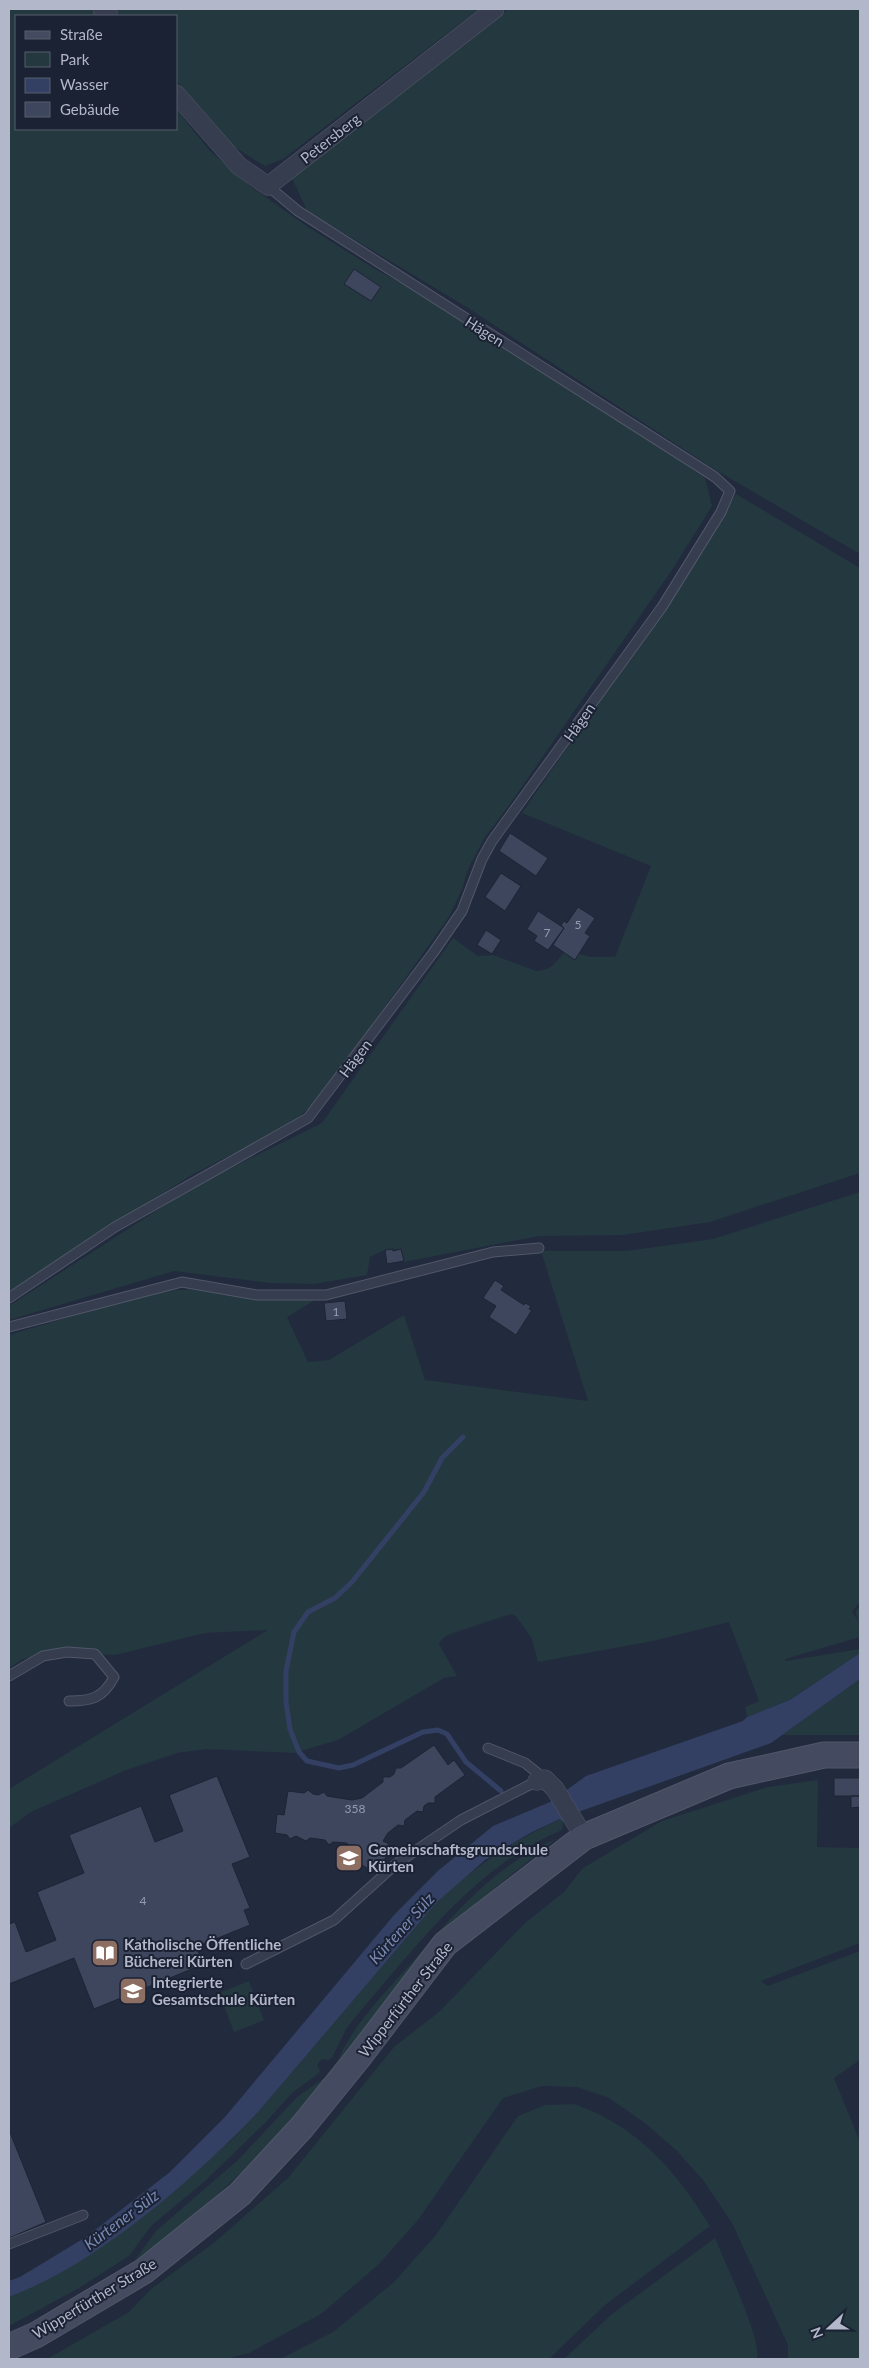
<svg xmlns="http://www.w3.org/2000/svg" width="869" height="2368" viewBox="0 0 869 2368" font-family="Lato,sans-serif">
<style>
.green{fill:#24383f}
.water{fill:#334064}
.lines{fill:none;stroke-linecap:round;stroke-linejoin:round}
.stream{stroke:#334064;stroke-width:5}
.building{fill:#3e465e;stroke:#1d2435}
.lane-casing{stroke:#515769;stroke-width:11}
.street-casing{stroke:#515769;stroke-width:19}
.secondary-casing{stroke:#515769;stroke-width:27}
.lane{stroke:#363d4e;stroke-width:9}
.street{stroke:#363d4e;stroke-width:18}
.secondary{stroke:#444b61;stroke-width:25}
.labels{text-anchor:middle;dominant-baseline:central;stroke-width:4;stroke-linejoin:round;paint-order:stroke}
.number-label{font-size:12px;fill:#959bae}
.street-label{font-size:15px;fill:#b2b7c9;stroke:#1b2233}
.poi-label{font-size:15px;font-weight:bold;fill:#b2b7c9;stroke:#1b2233;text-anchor:start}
.water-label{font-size:16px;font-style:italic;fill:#7888b2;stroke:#1b2233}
</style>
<rect width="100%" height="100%" fill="#222a3e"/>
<!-- green -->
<path class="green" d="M 9,9 L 91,9 L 97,16 L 16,16 L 16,129 L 176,129 L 176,109 L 210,151 L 250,186 L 308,227 L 375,269 L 468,320 L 705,478 L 712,506 L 672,570 L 510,804 L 485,837 L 468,869 L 462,889 L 449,917 L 320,1098 L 293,1122 L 190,1176 L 9,1292 Z
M 114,9 L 479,9 L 283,159 L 265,166 L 233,146 L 176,80 L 176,16 L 121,16 Z
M 509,9 L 860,9 L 860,554 L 714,469 L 468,308 L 307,211 L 292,178 Z
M 736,494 L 860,568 L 860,1173 L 710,1222 L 623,1235 L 539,1236 L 404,1262 L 401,1249 L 385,1250 L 370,1257 L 367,1275 L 314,1284 L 270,1283 L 174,1271 L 9,1320 L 9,1306 L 196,1185 L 322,1123 L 453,938 L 478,956 L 493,955 L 536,971 C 550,971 556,963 564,952 L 575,960 L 579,954 L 591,957 L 615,957 L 651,866 L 522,813 L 684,578 Z
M 860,1192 L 860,1602 L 852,1612 L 859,1622 L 855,1612 L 860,1606 L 860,1637 L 785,1659 L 786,1661 L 860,1649 L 860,1653 L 790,1700 L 747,1717 L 745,1707 L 759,1701 L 729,1622 L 653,1641 L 538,1662 L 532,1639 L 516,1616 L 511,1614 L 447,1635 L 441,1640 L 439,1644 L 457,1676 L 444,1678 L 338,1740 L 294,1753 L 206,1749 L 177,1753 L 126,1770 L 31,1812 L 9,1828 L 9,1789 L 268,1630 L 205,1633 L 115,1655 L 50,1653 L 23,1659 L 9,1668 L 9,1335 L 156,1291 L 197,1289 L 269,1299 L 315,1300 L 287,1317 L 308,1362 L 329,1360 L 404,1315 L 425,1380 L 588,1401 L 541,1251 L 626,1251 L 713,1239 Z
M 860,1679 L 860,1735 L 782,1735 Z
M 818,1780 L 817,1847 L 860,1848 L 860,1943 L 761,1981 L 768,1986 L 860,1951 L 860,2060 L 834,2078 L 860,2142 L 860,2359 L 788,2359 L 788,2345 L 732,2223 L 703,2180 L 676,2150 L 645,2123 L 609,2098 L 577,2087 L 542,2086 L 503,2098 L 418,2220 L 378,2265 L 321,2314 L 249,2353 L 227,2359 L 47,2359 L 129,2312 L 151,2289 L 215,2242 L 288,2178 L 394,2047 L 439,2012 L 525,1923 L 564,1892 L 583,1868 L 662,1821 L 768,1787 Z
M 561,1819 L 563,1823 L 562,1830 C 474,1867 418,1945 357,2015 L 346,2029 L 332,2058 L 328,2060 L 322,2059 L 317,2065 L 320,2070 L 318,2074 L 292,2093 L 266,2122 L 204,2182 L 151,2226 L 129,2256 L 79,2288 L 9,2326 L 9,2297 L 45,2281 L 174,2190 L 231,2140 L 259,2111 L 436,1903 C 475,1866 512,1841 561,1819 Z
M 556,1839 L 495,1888 L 426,1957 L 337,2063 C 352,2026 380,1998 407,1968 C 450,1919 493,1865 556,1839 Z
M 249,1981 L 264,2020 L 234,2032 L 219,1993 Z
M 327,2076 L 264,2152 L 194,2216 L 134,2261 L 156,2231 L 238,2160 L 297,2097 Z
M 574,2104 C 638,2126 675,2170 710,2226 L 605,2305 L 549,2359 L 280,2359 L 333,2332 L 393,2283 L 436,2235 L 518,2116 L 545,2105 Z
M 715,2238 C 724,2261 762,2338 757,2359 L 564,2359 L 612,2314 Z"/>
<!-- water -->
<path class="water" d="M 860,1653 L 860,1679 L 771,1743 L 581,1811 L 563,1822 L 560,1819 L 532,1832 L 485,1860 L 436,1903 L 259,2111 C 194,2179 97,2264 9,2297 L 9,2281 L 20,2277 L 86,2237 L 170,2172 L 225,2117 L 394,1915 L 439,1870 L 493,1826 L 550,1802 L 586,1776 L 743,1721 L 747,1717 L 790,1700 Z"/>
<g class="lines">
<!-- stream -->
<path class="stream" d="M 463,1437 L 442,1458 L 424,1492 L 352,1582 L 335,1598 L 308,1612 L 294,1632 L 286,1671 L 286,1702 L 290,1729 L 299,1752 L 307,1761 L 339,1768 L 353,1765 L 423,1732 L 438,1730 L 447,1734 L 466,1762 L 501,1791"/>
</g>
<!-- building -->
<path class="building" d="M 354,269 L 381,287 L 371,301 L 344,284 Z
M 510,833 L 548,858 L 536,876 L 499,851 Z
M 501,873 L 521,886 L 505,911 L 485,897 Z
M 578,907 L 595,918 L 585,933 L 590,936 L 575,960 L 553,945 L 564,928 L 561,925 L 564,921 L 567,923 Z
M 538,911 L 564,928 L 548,950 L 534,941 L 537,936 L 527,929 Z
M 486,930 L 501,940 L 492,954 L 477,945 Z
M 393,1249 L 393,1251 L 401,1249 L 404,1261 L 387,1264 L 385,1250 Z
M 495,1280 L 504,1286 L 501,1290 L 524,1305 L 525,1303 L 531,1306 L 529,1309 L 532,1310 L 516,1335 L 489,1317 L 496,1306 L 483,1298 Z
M 345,1301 L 347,1319 L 326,1321 L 324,1303 Z
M 434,1745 L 448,1765 L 454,1760 L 465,1775 L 435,1797 L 435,1803 L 428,1803 L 424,1806 L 423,1812 L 417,1811 L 405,1820 L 404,1826 L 398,1825 L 388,1833 L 383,1841 L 389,1844 L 382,1854 L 386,1857 L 376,1874 L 359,1863 L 361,1859 L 351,1854 L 354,1848 L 346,1843 L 333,1842 L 329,1845 L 325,1840 L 310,1838 L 306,1841 L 296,1836 L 290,1839 L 287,1835 L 275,1833 L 277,1814 L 284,1815 L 288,1791 L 304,1793 L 308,1790 L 313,1794 L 318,1795 L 324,1792 L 327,1796 L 352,1800 L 362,1798 L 383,1782 L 383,1777 L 390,1777 L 394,1774 L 396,1768 L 401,1768 Z
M 217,1776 L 250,1857 L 232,1864 L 250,1908 L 244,1910 L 250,1925 L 196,1947 L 204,1964 L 94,2009 L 74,1958 L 9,1984 L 9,1924 L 15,1922 L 26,1952 L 56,1940 L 37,1892 L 84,1873 L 69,1835 L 141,1806 L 155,1842 L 183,1831 L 169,1795 Z
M 834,1778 L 860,1778 L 860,1796 L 834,1796 Z
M 851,1796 L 860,1796 L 860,1807 L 851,1808 Z
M 9,2130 L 46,2222 L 9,2238 Z"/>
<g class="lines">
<!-- lane casing -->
<g class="lane-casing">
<path id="lane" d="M 9,1298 L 115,1227 L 308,1118 L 433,953 L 462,911 L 482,859 L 492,841 L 662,607 L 721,512 L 730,491 L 715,477 L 298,211 L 268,186
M 9,1327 L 182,1282 L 257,1295 L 326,1295 L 493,1252 L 539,1248
M 9,1676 L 43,1656 L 67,1652 L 95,1654 L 114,1677 C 103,1698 92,1701 69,1701
M 488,1748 L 525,1763 L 545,1779
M 246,1964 L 334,1920 L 396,1864 L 461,1820 L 537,1781
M 9,2244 L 83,2215"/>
</g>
<!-- street casing -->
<g class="street-casing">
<path id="street" d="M 102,9 L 109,16
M 176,94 L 239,166 L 268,186 L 495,9
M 537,1781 L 545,1779 L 555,1789 L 584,1837"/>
</g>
<!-- secondary casing -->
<g class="secondary-casing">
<path id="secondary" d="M 9,2347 L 36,2335 L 144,2271 L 240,2194 L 302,2127 L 358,2058 L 445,1944 L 584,1837 L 729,1776 L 824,1755 L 860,1755"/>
</g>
<!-- lane -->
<use href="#lane" class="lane"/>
<!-- street -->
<use href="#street" class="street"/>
<!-- secondary -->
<use href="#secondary" class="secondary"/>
</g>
<!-- icons -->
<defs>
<g id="school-square" transform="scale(1.4375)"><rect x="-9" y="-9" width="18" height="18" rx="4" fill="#8d6e63" stroke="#1b2233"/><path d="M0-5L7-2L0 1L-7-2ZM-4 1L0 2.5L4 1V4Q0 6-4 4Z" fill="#fff"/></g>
<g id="library-square" transform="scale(1.4375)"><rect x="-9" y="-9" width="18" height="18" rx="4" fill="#8d6e63" stroke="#1b2233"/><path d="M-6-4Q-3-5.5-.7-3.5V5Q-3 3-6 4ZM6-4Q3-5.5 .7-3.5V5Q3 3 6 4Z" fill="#fff"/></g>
</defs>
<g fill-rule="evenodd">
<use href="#school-square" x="349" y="1858"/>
<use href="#library-square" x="105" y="1953"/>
<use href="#school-square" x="133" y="1991"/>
</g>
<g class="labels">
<!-- number labels -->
<g class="number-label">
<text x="578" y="924">5</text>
<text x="547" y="932">7</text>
<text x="336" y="1311">1</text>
<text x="355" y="1808">358</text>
<text x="143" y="1900">4</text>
</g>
<!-- street labels -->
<g class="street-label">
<text transform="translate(330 138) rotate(-38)">Petersberg</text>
<text transform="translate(485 331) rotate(32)">Hägen</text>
<text transform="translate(579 722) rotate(-55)">Hägen</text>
<text transform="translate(355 1058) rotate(-53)">Hägen</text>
<text transform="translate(405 1999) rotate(-52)">Wipperfürther Straße</text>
<text transform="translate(94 2298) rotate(-31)">Wipperfürther Straße</text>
</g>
<!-- poi labels -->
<g class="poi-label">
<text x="368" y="1849">Gemeinschaftsgrundschule<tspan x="368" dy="17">Kürten</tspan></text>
<text x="124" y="1944">Katholische Öffentliche<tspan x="124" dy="17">Bücherei Kürten</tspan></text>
<text x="152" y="1982">Integrierte<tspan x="152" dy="17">Gesamtschule Kürten</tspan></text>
</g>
<!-- water labels -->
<g class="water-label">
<text transform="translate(401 1928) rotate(-48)">Kürtener Sülz</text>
<text transform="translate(121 2219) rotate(-37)">Kürtener Sülz</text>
</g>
</g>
<!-- border -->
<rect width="869" height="2368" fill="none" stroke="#b2b7c9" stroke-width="20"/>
<!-- legend -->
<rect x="15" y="15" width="162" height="115" fill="#1b2233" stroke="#575e6f"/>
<rect x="25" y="31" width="25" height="8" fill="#444b61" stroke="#575e6f"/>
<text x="60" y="40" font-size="15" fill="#b2b7c9">Straße</text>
<rect x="25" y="52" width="25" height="15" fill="#24383f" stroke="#575e6f"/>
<text x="60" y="65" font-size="15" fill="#b2b7c9">Park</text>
<rect x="25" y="78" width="25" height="15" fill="#334064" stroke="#575e6f"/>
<text x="60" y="90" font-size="15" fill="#b2b7c9">Wasser</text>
<rect x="25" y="102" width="25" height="15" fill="#3e465e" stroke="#575e6f"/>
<text x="60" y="115" font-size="15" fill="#b2b7c9">Gebäude</text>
<!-- north arrow -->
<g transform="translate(829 2328) rotate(249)" stroke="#1b2233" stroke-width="4" paint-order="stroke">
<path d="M0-4L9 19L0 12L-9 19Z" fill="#b2b7c9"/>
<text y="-8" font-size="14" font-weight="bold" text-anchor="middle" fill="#b2b7c9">N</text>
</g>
</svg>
